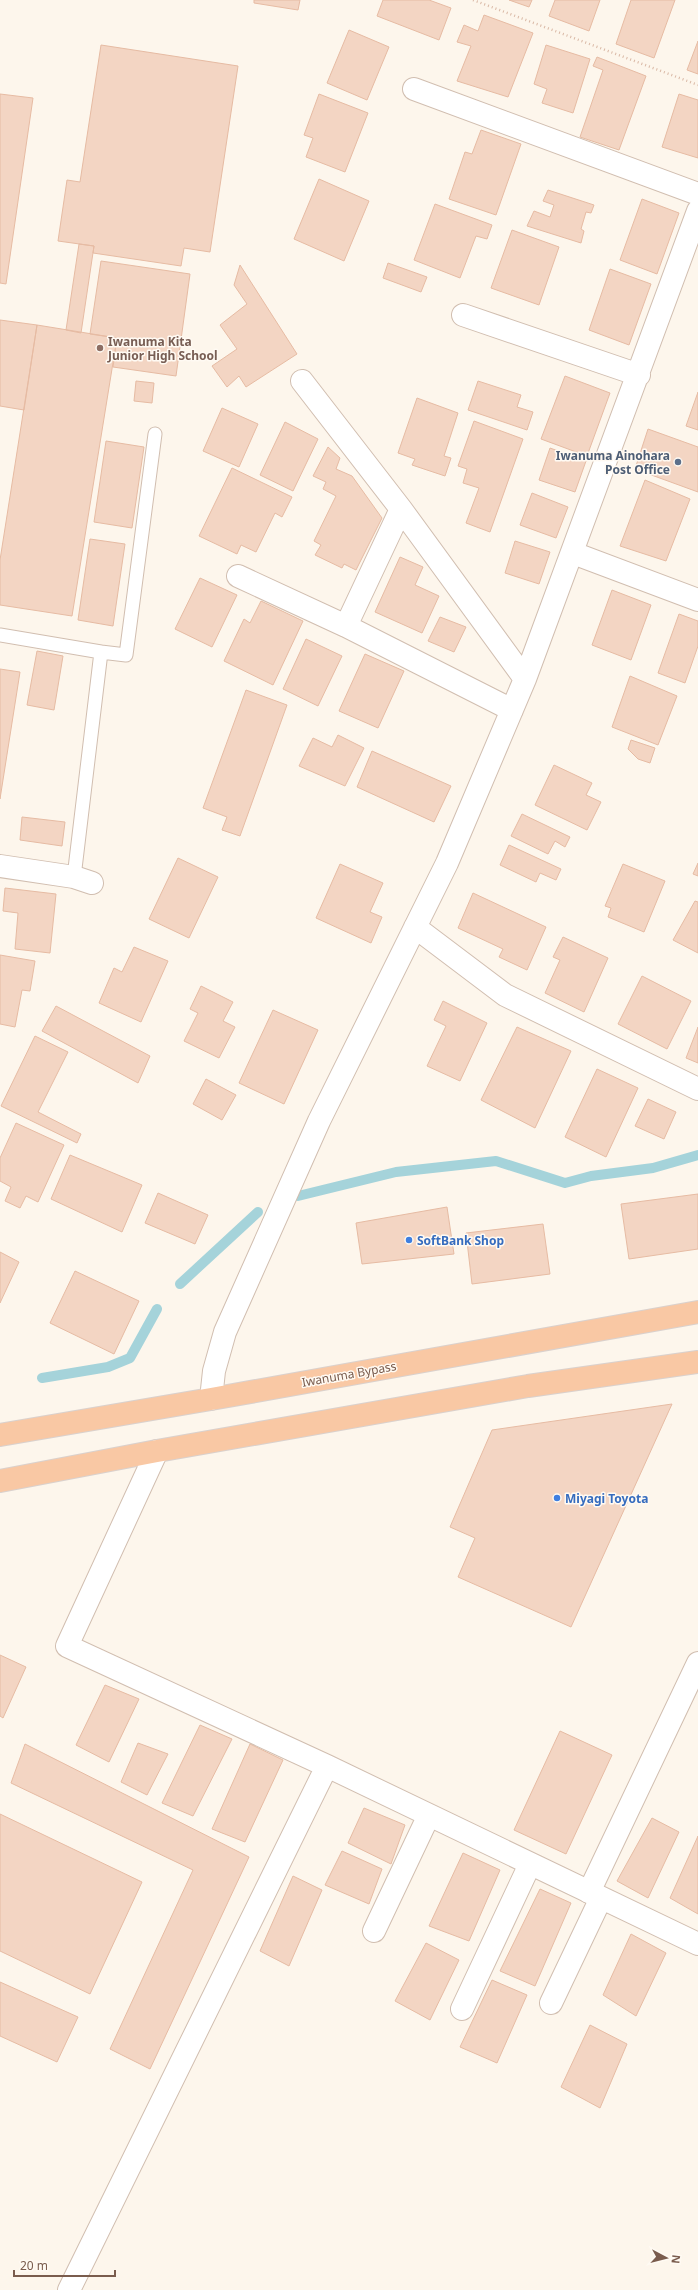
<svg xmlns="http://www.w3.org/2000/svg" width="698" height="2290" viewBox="0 0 698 2290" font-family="'Noto Sans',sans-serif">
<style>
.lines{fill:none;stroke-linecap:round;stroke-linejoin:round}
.stream{stroke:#a5d3da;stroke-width:10}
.building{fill:#f3d5c3;stroke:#e6bba3}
.service-casing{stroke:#d1beb0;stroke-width:15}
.minor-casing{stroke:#d1beb0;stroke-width:24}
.tertiary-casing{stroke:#d1beb0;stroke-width:24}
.trunk-casing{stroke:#dad1cd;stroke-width:24}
.path{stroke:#d9b8a5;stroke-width:2.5;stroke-dasharray:1 3;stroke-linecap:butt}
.service{stroke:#fff;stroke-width:13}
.minor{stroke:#fff;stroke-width:22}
.tertiary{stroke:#fff;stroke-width:22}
.trunk{stroke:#f9c8a4;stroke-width:22}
.education-dot{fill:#8d6e63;stroke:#fffaf3;stroke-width:1.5}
.service-dot{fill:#5c6f8a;stroke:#fffaf3;stroke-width:1.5}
.shop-dot{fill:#3f7fe0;stroke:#fffaf3;stroke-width:1.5}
.labels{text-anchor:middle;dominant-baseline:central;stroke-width:3;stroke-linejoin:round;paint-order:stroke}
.education-label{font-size:12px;font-weight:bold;fill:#785e54;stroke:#fffaf3;text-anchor:start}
.service-label{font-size:12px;font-weight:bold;fill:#4e5e75;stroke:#fffaf3;text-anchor:end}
.shop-label{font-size:12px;font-weight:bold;fill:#366cbe;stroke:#fffaf3;text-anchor:start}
.street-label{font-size:12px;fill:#7a5c4d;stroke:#fffaf3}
</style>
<rect width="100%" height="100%" fill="#fdf6ec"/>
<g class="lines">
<!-- stream -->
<path class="stream" d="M 298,1196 L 396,1172 L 496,1161 L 565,1183 L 591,1176 L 653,1168 L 698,1155
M 180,1284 L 258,1212
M 42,1378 L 108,1367 L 130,1358 L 157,1309"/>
</g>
<!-- building -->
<path class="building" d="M 254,0 L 300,0 L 298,10 L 254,3 Z
M 383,0 L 429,0 L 451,8 L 439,40 L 377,16 Z
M 509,0 L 532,0 L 529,7 Z
M 555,0 L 600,0 L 589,31 L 549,16 Z
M 631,0 L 675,0 L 654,58 L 616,44 Z
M 484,15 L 533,33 L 508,97 L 457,81 L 471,46 L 457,42 L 464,25 L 478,31 Z
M 349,30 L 389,47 L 367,100 L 327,83 Z
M 698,41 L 698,74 L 687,70 Z
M 101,45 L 238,66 L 210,252 L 184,248 L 181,266 L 93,253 L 94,246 L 58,241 L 67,180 L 80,182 Z
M 546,45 L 590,59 L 573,113 L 542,103 L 547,89 L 534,84 Z
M 597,57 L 646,76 L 619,150 L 580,137 L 603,70 L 593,66 Z
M 0,94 L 33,98 L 6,284 L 0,283 Z
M 319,94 L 368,113 L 345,172 L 306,157 L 313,138 L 304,135 Z
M 679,94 L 698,100 L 698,158 L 662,147 Z
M 481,130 L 521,144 L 496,215 L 449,199 L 465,152 L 472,154 Z
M 319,179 L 369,201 L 344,261 L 294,239 Z
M 548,190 L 594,205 L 591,213 L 586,212 L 581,229 L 584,231 L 581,243 L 527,226 L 534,211 L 550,217 L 554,205 L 543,201 Z
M 642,199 L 679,213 L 657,274 L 620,260 Z
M 435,204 L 492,225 L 487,239 L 476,236 L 460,278 L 414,260 Z
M 512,230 L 559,247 L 539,305 L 491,288 Z
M 79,244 L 94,246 L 81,333 L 66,330 Z
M 101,261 L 190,274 L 176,376 L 113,367 L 117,338 L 90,334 Z
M 388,263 L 427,277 L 421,292 L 383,278 Z
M 240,265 L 297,354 L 246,387 L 239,376 L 227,387 L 212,366 L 237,349 L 220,325 L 247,304 L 234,285 Z
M 610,269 L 651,284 L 629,345 L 589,330 Z
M 0,320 L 37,325 L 24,410 L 0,406 Z
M 37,325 L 117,338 L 72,616 L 0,605 L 0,560 Z
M 565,376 L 610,393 L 587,456 L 541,439 Z
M 136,381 L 154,383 L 152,403 L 134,401 Z
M 478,381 L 521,395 L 517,407 L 533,412 L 527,430 L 468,410 Z
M 698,392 L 698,430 L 686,426 Z
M 417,398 L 458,413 L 444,456 L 451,458 L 445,476 L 412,465 L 415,459 L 398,453 Z
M 222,408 L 258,424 L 239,467 L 203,451 Z
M 474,421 L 523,439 L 490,532 L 466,523 L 479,488 L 463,483 L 467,469 L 458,466 Z
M 285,422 L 318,439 L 293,491 L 260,475 Z
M 648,429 L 698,447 L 698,492 L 635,469 Z
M 106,441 L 144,447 L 132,528 L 94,522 Z
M 328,447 L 340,458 L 336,469 L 352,476 L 382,518 L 356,570 L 344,564 L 342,568 L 315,555 L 321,545 L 314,541 L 336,496 L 323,489 L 326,482 L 313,476 Z
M 550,448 L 586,461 L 575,492 L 539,480 Z
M 232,468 L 292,497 L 282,517 L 275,513 L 256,552 L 241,545 L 237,554 L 199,536 Z
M 645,480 L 690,499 L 666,561 L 620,546 Z
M 532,493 L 568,507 L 556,538 L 520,525 Z
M 90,539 L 125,544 L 113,626 L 78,620 Z
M 515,541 L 550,552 L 539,584 L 505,573 Z
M 400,557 L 423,567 L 415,585 L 439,596 L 422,633 L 375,612 Z
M 200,578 L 237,595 L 212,647 L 175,629 Z
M 612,590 L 651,605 L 631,660 L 592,645 Z
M 261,601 L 303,621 L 273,685 L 224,661 L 244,619 L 250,623 Z
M 679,614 L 698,621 L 698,646 L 685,683 L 658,673 Z
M 440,617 L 466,627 L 454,652 L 428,641 Z
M 306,639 L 342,656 L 318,706 L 283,689 Z
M 37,651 L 63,656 L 54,710 L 27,705 Z
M 365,654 L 404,671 L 378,728 L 339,711 Z
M 0,669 L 20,672 L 0,799 Z
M 630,676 L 677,696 L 658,745 L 612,727 Z
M 246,690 L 287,705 L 240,836 L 222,830 L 227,817 L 203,808 Z
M 338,735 L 364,748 L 345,786 L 299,766 L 313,738 L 332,747 Z
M 631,740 L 655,748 L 650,763 L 638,759 L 628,749 Z
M 372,751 L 451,786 L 434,822 L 357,787 Z
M 554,765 L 592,783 L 586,795 L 601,802 L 587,830 L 535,805 Z
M 522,814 L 570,837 L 565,847 L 555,841 L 548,854 L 511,836 Z
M 22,817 L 65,822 L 62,846 L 20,840 Z
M 509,845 L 561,869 L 556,880 L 540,873 L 536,882 L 500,865 Z
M 178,858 L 218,877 L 189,938 L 149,919 Z
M 698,863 L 698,876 L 693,874 Z
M 340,864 L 383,883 L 370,912 L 382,917 L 371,943 L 316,918 Z
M 623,864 L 665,881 L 644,932 L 608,917 L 611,908 L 605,906 Z
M 5,888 L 56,894 L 50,953 L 15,949 L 18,913 L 3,911 Z
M 473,893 L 546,927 L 527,970 L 499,957 L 503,949 L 458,928 Z
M 695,901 L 698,902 L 698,953 L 673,940 Z
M 563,937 L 608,958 L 584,1012 L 545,993 L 560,960 L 553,957 Z
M 134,947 L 168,961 L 141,1022 L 99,1003 L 114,968 L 122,972 Z
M 0,955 L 35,961 L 30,991 L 22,990 L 15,1027 L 0,1024 Z
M 642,976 L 691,1001 L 667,1049 L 618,1024 Z
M 201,986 L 233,1002 L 223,1021 L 235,1027 L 219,1058 L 184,1041 L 198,1013 L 190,1009 Z
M 443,1001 L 487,1023 L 460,1081 L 427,1066 L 446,1026 L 434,1020 Z
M 56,1006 L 150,1056 L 138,1083 L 42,1031 Z
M 273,1010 L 318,1030 L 284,1104 L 239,1083 Z
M 517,1027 L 571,1051 L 535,1128 L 481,1100 Z
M 698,1027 L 698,1063 L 686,1058 Z
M 35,1036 L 68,1052 L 38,1112 L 81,1134 L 77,1143 L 1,1106 Z
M 597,1069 L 638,1088 L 606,1157 L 565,1137 Z
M 206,1079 L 236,1095 L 222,1120 L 193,1104 Z
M 648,1099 L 676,1112 L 664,1139 L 635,1126 Z
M 16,1123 L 64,1145 L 38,1202 L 26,1196 L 20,1208 L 5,1201 L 11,1187 L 0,1181 L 0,1158 Z
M 70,1155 L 142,1185 L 122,1232 L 51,1199 Z
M 158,1193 L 208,1215 L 195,1244 L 145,1223 Z
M 698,1194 L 698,1249 L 629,1259 L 621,1204 Z
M 447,1207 L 454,1254 L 362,1264 L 356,1223 Z
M 543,1224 L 550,1274 L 472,1284 L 466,1233 Z
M 0,1252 L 19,1262 L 0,1303 Z
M 75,1271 L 139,1301 L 114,1354 L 50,1323 Z
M 672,1404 L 571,1627 L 458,1577 L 475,1538 L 450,1527 L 492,1430 Z
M 0,1655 L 26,1667 L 3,1718 L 0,1716 Z
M 105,1685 L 139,1699 L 109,1762 L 76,1745 Z
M 200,1725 L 232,1739 L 193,1816 L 162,1803 Z
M 560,1731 L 612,1755 L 566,1854 L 514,1830 Z
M 138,1743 L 168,1754 L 147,1795 L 121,1782 Z
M 25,1744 L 249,1857 L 150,2069 L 110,2049 L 193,1870 L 11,1783 Z
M 250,1744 L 283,1760 L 245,1842 L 212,1829 Z
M 364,1808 L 405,1825 L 391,1864 L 348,1843 Z
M 0,1814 L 142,1882 L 90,1994 L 0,1951 Z
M 652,1818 L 679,1832 L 648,1898 L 617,1881 Z
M 698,1836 L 698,1914 L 670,1898 Z
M 342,1851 L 382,1869 L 369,1904 L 325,1885 Z
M 463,1853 L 500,1870 L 469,1941 L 429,1926 Z
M 293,1876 L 322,1890 L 289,1966 L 260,1951 Z
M 540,1889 L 571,1903 L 535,1986 L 500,1971 Z
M 631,1934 L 666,1953 L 636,2016 L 603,1995 Z
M 426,1943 L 459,1960 L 430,2020 L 395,2001 Z
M 492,1980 L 527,1995 L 497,2063 L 460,2047 Z
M 0,1982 L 78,2017 L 57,2062 L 0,2036 Z
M 590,2025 L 627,2044 L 600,2108 L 561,2087 Z"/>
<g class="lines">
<!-- service casing -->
<g class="service-casing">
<path id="service" d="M 0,635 L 101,652 L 74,877
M 101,652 L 126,655 L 155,434"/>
</g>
<!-- minor casing -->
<g class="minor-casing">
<path id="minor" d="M 414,89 L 698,194
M 463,315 L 639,375
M 302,381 L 401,509 L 525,679
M 401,509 L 346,626 L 512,710
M 573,553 L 698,600
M 238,576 L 346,626
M 0,866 L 74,877 L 92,883
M 415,927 L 505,995 L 698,1089
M 211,1399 L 214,1371 L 225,1332 L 319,1121 L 447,863 L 525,679 L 698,211
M 157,1451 L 67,1646 L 327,1766 L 698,1944
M 374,1931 L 429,1815
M 551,2003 L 601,1898
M 462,2009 L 530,1864
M 69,2290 L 327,1766"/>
</g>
<!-- tertiary casing -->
<g class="tertiary-casing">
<path id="tertiary" d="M 589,1892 L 698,1663"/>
</g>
<!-- trunk casing -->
<g class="trunk-casing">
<path id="trunk" d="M 0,1435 L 211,1399 L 698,1312
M 0,1481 L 157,1451 L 528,1386 L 698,1362"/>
</g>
<!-- path -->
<path class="path" d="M 473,0 L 698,85"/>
<!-- service -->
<use href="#service" class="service"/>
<!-- minor -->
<use href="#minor" class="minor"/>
<!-- tertiary -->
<use href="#tertiary" class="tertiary"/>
<!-- trunk -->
<use href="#trunk" class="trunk"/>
</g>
<!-- markers -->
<circle class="education-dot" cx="100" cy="348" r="4"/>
<circle class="service-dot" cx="678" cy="462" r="4"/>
<g class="shop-dot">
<circle cx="409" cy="1240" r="4"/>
<circle cx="557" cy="1498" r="4"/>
</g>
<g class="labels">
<!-- education labels -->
<g class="education-label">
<text x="108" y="341">Iwanuma Kita<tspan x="108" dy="14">Junior High School</tspan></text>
</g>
<!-- service labels -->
<g class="service-label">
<text x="670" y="455">Iwanuma Ainohara<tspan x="670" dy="14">Post Office</tspan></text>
</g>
<!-- shop labels -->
<g class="shop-label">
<text x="417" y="1240">SoftBank Shop</text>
<text x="565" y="1498">Miyagi Toyota</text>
</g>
<!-- street labels -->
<g class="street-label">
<text transform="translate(349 1374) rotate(-10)">Iwanuma Bypass</text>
</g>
</g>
<!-- north arrow -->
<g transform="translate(666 2258) rotate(97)" stroke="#fffaf3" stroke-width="3" paint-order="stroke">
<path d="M0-3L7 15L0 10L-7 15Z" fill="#7a5c4d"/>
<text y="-6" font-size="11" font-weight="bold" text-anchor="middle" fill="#7a5c4d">N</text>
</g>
<!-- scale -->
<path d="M14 2270v6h101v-6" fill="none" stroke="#7a5c4d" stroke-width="2"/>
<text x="20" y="2270" font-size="12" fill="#7a5c4d" stroke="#fffaf3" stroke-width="3" paint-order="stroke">20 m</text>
</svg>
